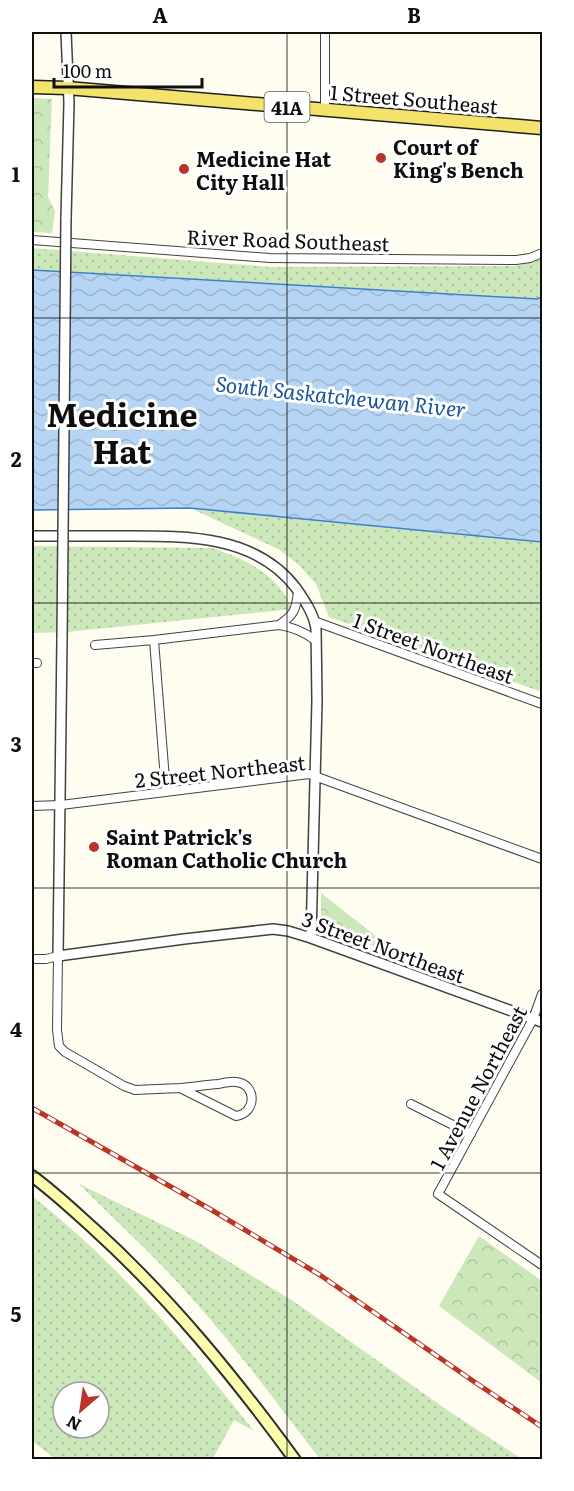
<svg xmlns="http://www.w3.org/2000/svg" width="574" height="1491" viewBox="0 0 574 1491" font-family="Literata,serif">
<style>
.grass{fill:url(#grass-dots);fill-rule:evenodd}
.park{fill:url(#park-crowns)}
.water{fill:url(#water-waves);stroke:#3f81c9;stroke-width:1.5}
.lines{fill:none;stroke-linecap:round;stroke-linejoin:round}
.minor-casing{stroke:#414141;stroke-width:10}
.tertiary-casing{stroke:#414141;stroke-width:12}
.secondary-casing{stroke:#303030;stroke-width:14}
.primary-casing{stroke:#1f1f1f;stroke-width:15}
.minor{stroke:#fff;stroke-width:8}
.tertiary{stroke:#fff;stroke-width:9}
.secondary{stroke:#fcfdac;stroke-width:10}
.primary{stroke:#f4e36a;stroke-width:12}
.rail-casing{stroke:#ba342a;stroke-width:5}
.rail{stroke:#fff;stroke-width:3;stroke-dasharray:9;stroke-linecap:butt}
.tertiary-bridge-casing{stroke:#414141;stroke-width:12;stroke-linecap:butt}
.tertiary-bridge{stroke:#fff;stroke-width:9}
.grid{fill:none;stroke:#0e0e0e;stroke-width:1.5;stroke-opacity:0.55}
.poi-dot{fill:#ba342a;stroke:#fff;stroke-width:2}
.labels{text-anchor:middle;dominant-baseline:central;stroke-width:6;stroke-linejoin:round;paint-order:stroke}
.shield{fill:#fff;stroke:#565656;stroke-width:1.5}
.shield-label{font-size:18px;font-weight:bold;fill:#0e0e0e}
.street-label{font-size:20px;fill:#0e0e0e;stroke:#fff}
.poi-label{font-size:20px;font-weight:bold;fill:#0e0e0e;stroke:#fff;text-anchor:start}
.water-label{font-size:21px;font-style:italic;fill:#1a549d;stroke:#fff}
.town-label{font-size:32px;font-weight:bold;fill:#0e0e0e;stroke:#fff}
.neatline{fill:none;stroke:#0e0e0e;stroke-width:2}
.grid-label{font-size:20px;text-anchor:middle;font-weight:bold;fill:#0e0e0e}
</style>
<defs>
<pattern id="grass-dots" width="8" height="8" patternUnits="userSpaceOnUse" patternTransform="scale(1.5)"><rect width="8" height="8" fill="#cce8ba"/><path d="M2 2h.1M6 6h.1" fill="none" stroke="#aec69f" stroke-width="1.8" stroke-linecap="round"/></pattern>
<pattern id="park-crowns" width="20" height="18" patternUnits="userSpaceOnUse" patternTransform="scale(1.5)"><rect width="20" height="18" fill="#cce8ba"/><path d="M2 6a3 3 0 1 1 6 0M12 15a3 3 0 1 1 6 0" fill="none" stroke="#aec69f"/></pattern>
<pattern id="water-waves" width="16" height="10" patternUnits="userSpaceOnUse" patternTransform="scale(1.5)"><rect width="16" height="10" fill="#b6d5f4"/><path d="M0 5q4-4 8 0t8 0" fill="none" stroke="#9bb6d0"/></pattern>
</defs>
<rect width="100%" height="100%" fill="#fffdef"/>
<!-- grass -->
<path class="grass" d="M 32,248 L 271,267 L 515,266 L 542,259 L 542,297 L 537,299 L 32,270 Z
M 190,508 L 542,542 L 542,692 L 329,617 L 316,584 L 299,565 L 278,549 Z
M 32,546 L 212,548 C 239,557 265,568 283,592 C 287,597 289,603 292,609 L 67,632 L 32,633 Z
M 79,1184 L 194,1240 L 296,1303 L 450,1412 L 522,1459 L 320,1459 C 270,1394 221,1327 164,1268 C 136,1239 107,1212 79,1184 Z
M 32,1196 C 83,1236 130,1283 173,1332 C 201,1364 227,1398 254,1431 L 234,1420 L 212,1460 L 56,1459 L 32,1441 ZM 63,1392 L 99,1392 L 99,1428 L 63,1428 Z"/>
<!-- park -->
<path class="park" d="M 32,98 L 52,99 L 48,197 L 55,211 L 52,233 L 32,232 Z
M 321,893 L 400,955 L 321,928 Z
M 479,1236 L 542,1281 L 542,1383 L 439,1306 Z"/>
<!-- water -->
<path class="water" d="M 32,270 L 537,299 L 542,297 L 542,542 L 190,508 L 32,510 Z"/>
<g class="lines">
<!-- minor casing -->
<g class="minor-casing">
<path id="minor" d="M 325,32 L 325,110
M 32,240 L 270,258 L 516,260 L 530,258 L 542,253
M 314,621 L 542,704
M 279,625 C 294,615 296,610 298,592
M 154,640 L 166,792
M 95,645 L 154,640 L 279,625 C 293,627 303,631 315,640
M 32,663 L 37,663
M 32,806 L 61,805 L 309,774 L 542,859
M 32,959 L 46,959 L 58,956 L 57,1030 L 59,1046 L 65,1052 L 124,1086 L 135,1090 L 180,1088 L 236,1116 C 257,1113 257,1084 236,1082 C 231,1081 223,1083 218,1084 C 205,1085 193,1087 180,1088
M 542,994 L 533,1019 L 438,1194 L 542,1265
M 411,1104 L 471,1134"/>
</g>
<!-- tertiary casing -->
<g class="tertiary-casing">
<path id="tertiary" d="M 66,32 L 69,103 L 66,218
M 32,536 C 62,536 93,536 123,536 C 184,536 255,534 296,588 C 305,601 314,614 316,629 L 317,701 L 311,938
M 62,639 L 58,956 L 184,939 L 273,929 L 288,931 L 311,938 L 542,1022"/>
</g>
<!-- secondary casing -->
<g class="secondary-casing">
<path id="secondary" d="M 32,1176 C 54,1192 74,1211 94,1229 C 170,1298 235,1378 295,1460"/>
</g>
<!-- primary casing -->
<g class="primary-casing">
<path id="primary" d="M 32,87 L 67,88 L 542,128"/>
</g>
<!-- minor -->
<use href="#minor" class="minor"/>
<!-- tertiary -->
<use href="#tertiary" class="tertiary"/>
<!-- secondary -->
<use href="#secondary" class="secondary"/>
<!-- primary -->
<use href="#primary" class="primary"/>
<!-- rail casing -->
<g class="rail-casing">
<path id="rail" d="M 32,1108 L 210,1209 L 320,1275 L 476,1383 L 542,1427"/>
</g>
<!-- rail -->
<use href="#rail" class="rail"/>
<!-- tertiary-bridge casing -->
<g class="tertiary-bridge-casing">
<path id="tertiary-bridge" d="M 62,639 L 66,218"/>
</g>
<!-- tertiary-bridge -->
<use href="#tertiary-bridge" class="tertiary-bridge"/>
</g>
<!-- grid -->
<path class="grid" d="M 287,32 L 287,1460M 32,318 L 542,318M 32,603 L 542,603M 32,888 L 542,888M 32,1173 L 542,1173"/>
<!-- markers -->
<g class="poi-dot">
<circle cx="381" cy="158" r="6"/>
<circle cx="184" cy="169" r="6"/>
<circle cx="94" cy="847" r="6"/>
</g>
<g class="labels">
<!-- shield labels -->
<rect class="shield" x="264.5" y="92" width="45" height="30" rx="4.5"/>
<g class="shield-label">
<text x="287" y="107">41A</text>
</g>
<!-- street labels -->
<g class="street-label">
<text transform="translate(414 98) rotate(5)">1 Street Southeast</text>
<text transform="translate(288 239) rotate(2)">River Road Southeast</text>
<text transform="translate(434 647) rotate(20)">1 Street Northeast</text>
<text transform="translate(220 770) rotate(-6)">2 Street Northeast</text>
<text transform="translate(384 946) rotate(20)">3 Street Northeast</text>
<text transform="translate(477 1087) rotate(-62)">1 Avenue Northeast</text>
</g>
<!-- poi labels -->
<g class="poi-label">
<text x="393" y="146">Court of<tspan x="393" dy="23">King's Bench</tspan></text>
<text x="196" y="158">Medicine Hat<tspan x="196" dy="23">City Hall</tspan></text>
<text x="106" y="836">Saint Patrick's<tspan x="106" dy="23">Roman Catholic Church</tspan></text>
</g>
<!-- water labels -->
<g class="water-label">
<text transform="translate(341 395) rotate(6)">South Saskatchewan River</text>
</g>
<!-- town labels -->
<g class="town-label">
<text x="122" y="413">Medicine<tspan x="122" dy="37">Hat</tspan></text>
</g>
</g>
<!-- border -->
<rect width="574" height="1491" fill="none" stroke="#ffffff" stroke-width="66"/>
<!-- north arrow -->
<g transform="translate(81 1410) rotate(209)"><circle r="28" fill="#ffffff" stroke="#9f9f9f" stroke-width="1.5"/>
<path d="M0-4.5L10 22L0 15L-10 22Z" fill="#ba342a"/>
<text y="-9" font-size="16" font-weight="bold" text-anchor="middle" fill="#0e0e0e">N</text>
</g>
<!-- scale -->
<path d="M54 78v9h148v-9" fill="none" stroke="#0e0e0e" stroke-width="3"/>
<text x="63" y="78" font-size="18" fill="#0e0e0e" stroke="#ffffff" stroke-width="4.5" paint-order="stroke">100 m</text>
<rect x="33" y="33" width="508" height="1425" class="neatline"/>
<g class="grid-label">
<text x="160" y="23">A</text>
<text x="414" y="23">B</text>
<text x="16" y="182">1</text>
<text x="16" y="467">2</text>
<text x="16" y="752">3</text>
<text x="16" y="1037">4</text>
<text x="16" y="1322">5</text>
</g>
</svg>
